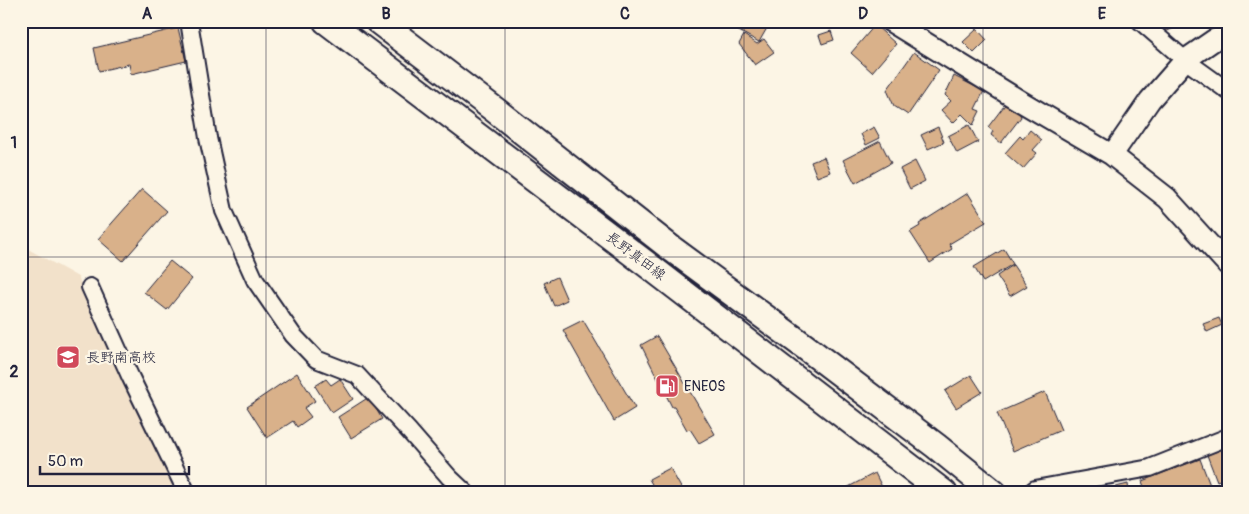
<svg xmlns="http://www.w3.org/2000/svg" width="1249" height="514" viewBox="0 0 1249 514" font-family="Pangolin,'Klee One',sans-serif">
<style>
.built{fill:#f2e1ca}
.building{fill:#d9b18a;stroke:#22223b}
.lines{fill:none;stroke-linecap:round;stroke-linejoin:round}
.minor-casing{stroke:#22223b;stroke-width:20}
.tertiary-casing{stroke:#22223b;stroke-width:24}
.primary-casing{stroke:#22223b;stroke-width:29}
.minor{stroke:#fcf5e5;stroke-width:16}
.tertiary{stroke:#fcf5e5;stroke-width:20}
.primary{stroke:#fcf5e5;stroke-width:25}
.grid{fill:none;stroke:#22223b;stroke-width:1;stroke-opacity:0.55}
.labels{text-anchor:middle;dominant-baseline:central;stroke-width:4.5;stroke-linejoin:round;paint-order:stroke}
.street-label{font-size:14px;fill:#22223b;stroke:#fcf5e5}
.poi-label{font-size:14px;fill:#22223b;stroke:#fcf5e5;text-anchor:start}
.neatline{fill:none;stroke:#22223b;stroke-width:2}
.grid-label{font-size:16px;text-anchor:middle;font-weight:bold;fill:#22223b}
</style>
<rect width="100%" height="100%" fill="#fcf5e5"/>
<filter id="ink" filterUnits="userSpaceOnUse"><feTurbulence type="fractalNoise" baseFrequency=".02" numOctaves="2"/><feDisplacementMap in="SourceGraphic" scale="10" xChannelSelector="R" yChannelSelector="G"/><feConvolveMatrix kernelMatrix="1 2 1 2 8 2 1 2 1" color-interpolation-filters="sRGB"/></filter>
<g filter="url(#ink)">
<!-- built -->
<path class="built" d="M 21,245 L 78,277 L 150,437 L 180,493 L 21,493 Z"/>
<!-- building -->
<path class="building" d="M 725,21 L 771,21 L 759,42 L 724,23 Z
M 1161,21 L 1190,21 L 1165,32 Z
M 875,25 L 896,44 L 872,72 L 851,53 Z
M 178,28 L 186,61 L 131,74 L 129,64 L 99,71 L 94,48 Z
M 977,29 L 987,40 L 974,53 L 963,42 Z
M 831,31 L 834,40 L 822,44 L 819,35 Z
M 744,35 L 757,44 L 764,39 L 774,52 L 755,65 L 739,44 Z
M 914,52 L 939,70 L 908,115 L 894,106 L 887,90 Z
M 954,76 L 984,91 L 975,109 L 980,111 L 973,125 L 962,114 L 953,123 L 941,110 L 951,101 L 945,95 Z
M 1007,102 L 1019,112 L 1021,117 L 1001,143 L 991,135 L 993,131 L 988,127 Z
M 969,125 L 978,142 L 957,153 L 948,136 Z
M 874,127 L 880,138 L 866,145 L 861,134 Z
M 938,127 L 944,142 L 928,149 L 921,135 Z
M 1030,130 L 1042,140 L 1033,150 L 1037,153 L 1023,169 L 1005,153 L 1020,136 L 1023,139 Z
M 880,141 L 891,163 L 855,183 L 843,160 Z
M 824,157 L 830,172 L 817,177 L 811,162 Z
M 915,161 L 925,181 L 910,189 L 900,169 Z
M 142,189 L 167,211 L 123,261 L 98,239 Z
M 968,193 L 986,222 L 949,244 L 952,249 L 930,263 L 910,232 L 920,226 L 919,224 Z
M 1004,249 L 1013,264 L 983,282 L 974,267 Z
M 170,261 L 192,279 L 167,310 L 144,292 Z
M 1013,265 L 1027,286 L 1010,296 L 997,276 Z
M 557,277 L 567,300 L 554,306 L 544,283 Z
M 1219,318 L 1222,325 L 1207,332 L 1203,324 Z
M 583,320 L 635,408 L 614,421 L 563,330 Z
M 657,336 L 715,434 L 699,443 L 690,429 L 687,430 L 674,407 L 672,407 L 641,345 Z
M 297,373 L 315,401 L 304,408 L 311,417 L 297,427 L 293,421 L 267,438 L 247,407 Z
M 971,375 L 982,392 L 956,408 L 945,391 Z
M 326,379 L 331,385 L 340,379 L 353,399 L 332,413 L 315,386 Z
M 1045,392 L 1061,430 L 1013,451 L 997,413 Z
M 369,397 L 382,419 L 351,438 L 338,417 Z
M 1228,447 L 1228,477 L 1217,481 L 1207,455 Z
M 1200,459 L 1213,493 L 1146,493 L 1142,481 Z
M 670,468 L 684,493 L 657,493 L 649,479 Z
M 875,473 L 885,493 L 837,493 Z
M 443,484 L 449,493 L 430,493 Z
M 1128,484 L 1129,493 L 1117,493 L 1116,487 Z
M 1112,487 L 1113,493 L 1100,493 L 1099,489 Z"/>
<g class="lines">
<!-- minor casing -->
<g class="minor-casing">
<path id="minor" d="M 189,21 L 208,138 L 224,211 L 255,280 L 293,335 L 316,359 L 357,375 L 409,431 L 449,477 L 466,493
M 1140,21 L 1185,60 L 1228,91
M 90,287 L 130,376 L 187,493
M 1030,493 L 1035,489 L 1150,468 L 1228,437"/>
</g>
<!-- tertiary casing -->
<g class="tertiary-casing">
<path id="tertiary" d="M 890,21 L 1020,101 L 1112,155 L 1167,198 L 1228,265
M 1112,155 L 1150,100 L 1185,60 L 1214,40 L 1228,34"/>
</g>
<!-- primary casing -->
<g class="primary-casing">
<path id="primary" d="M 326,21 L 653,269 L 944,493
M 378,21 L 495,110 L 672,249 L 804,346 L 936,446 L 994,493"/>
</g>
<!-- minor -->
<use href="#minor" class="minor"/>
<!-- tertiary -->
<use href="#tertiary" class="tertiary"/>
<!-- primary -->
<use href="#primary" class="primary"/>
</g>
</g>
<!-- grid -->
<path class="grid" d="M 266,21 L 266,493M 505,21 L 505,493M 744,21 L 744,493M 983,21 L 983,493M 21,257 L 1228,257"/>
<!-- icons -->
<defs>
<g id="school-square" transform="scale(1.25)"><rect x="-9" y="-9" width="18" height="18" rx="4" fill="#d1495b" stroke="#fcf5e5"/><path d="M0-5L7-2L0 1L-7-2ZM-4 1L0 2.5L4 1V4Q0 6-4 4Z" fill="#fff"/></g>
<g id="fuel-square" transform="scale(1.25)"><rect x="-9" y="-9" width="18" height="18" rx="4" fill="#d1495b" stroke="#fcf5e5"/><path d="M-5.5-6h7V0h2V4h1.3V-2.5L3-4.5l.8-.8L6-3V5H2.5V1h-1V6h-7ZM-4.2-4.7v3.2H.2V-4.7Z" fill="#fff"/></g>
</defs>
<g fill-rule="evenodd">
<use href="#school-square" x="68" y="357"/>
<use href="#fuel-square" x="667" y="386"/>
</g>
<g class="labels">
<!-- street labels -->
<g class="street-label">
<text transform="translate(636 256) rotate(37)">長野真田線</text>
</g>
<!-- poi labels -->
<g class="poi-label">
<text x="86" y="357">長野南高校</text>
<text x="684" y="386">ENEOS</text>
</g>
</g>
<!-- margin -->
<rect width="1249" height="514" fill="none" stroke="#fcf5e5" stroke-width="55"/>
<!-- scale -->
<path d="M40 466v8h149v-8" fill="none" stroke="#22223b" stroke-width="2.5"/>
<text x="48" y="466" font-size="15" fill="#22223b" stroke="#fcf5e5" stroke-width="4" paint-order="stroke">50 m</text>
<rect x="28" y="28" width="1194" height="458" class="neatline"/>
<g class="grid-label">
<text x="147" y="19">A</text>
<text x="386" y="19">B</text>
<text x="625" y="19">C</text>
<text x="863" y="19">D</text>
<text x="1102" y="19">E</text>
<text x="14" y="148">1</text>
<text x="14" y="377">2</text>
</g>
</svg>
